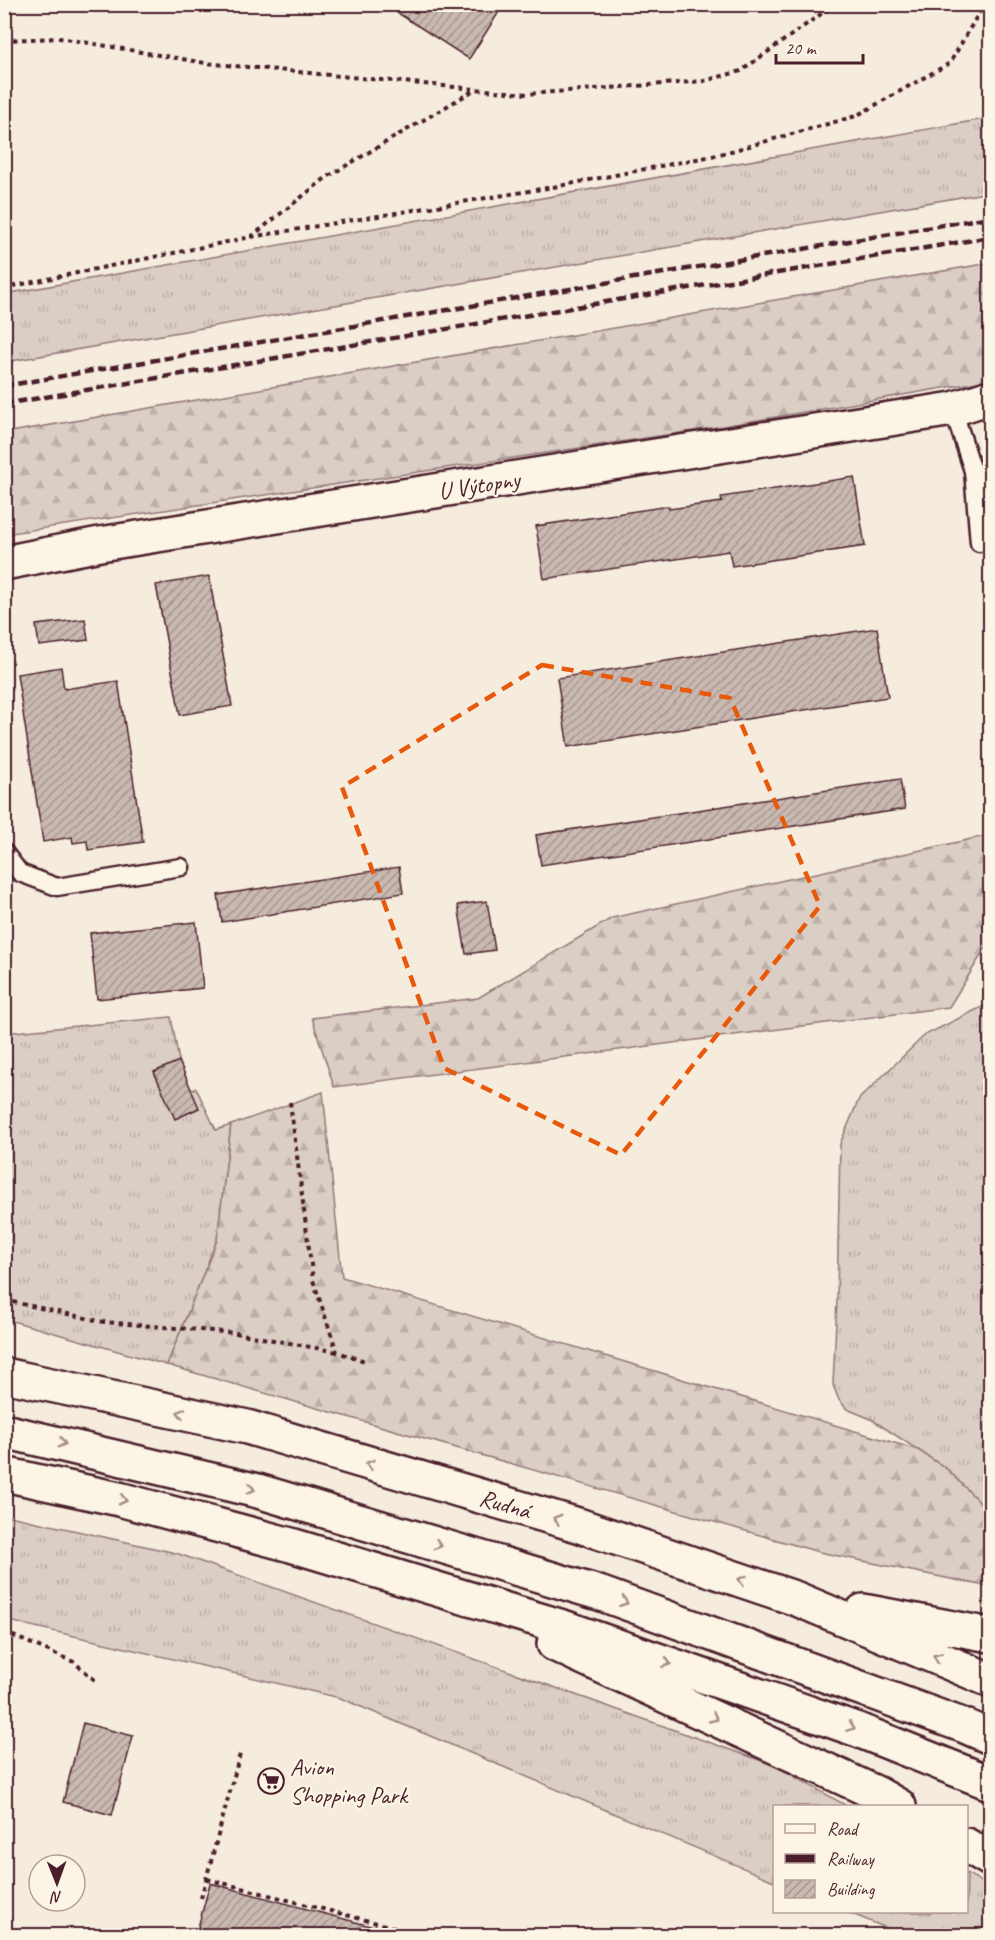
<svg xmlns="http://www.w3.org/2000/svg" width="995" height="1940" viewBox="0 0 995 1940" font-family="Caveat,sans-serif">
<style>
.grass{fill:url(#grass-tufts);stroke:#927678;stroke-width:1.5}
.forest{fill:url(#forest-firs);stroke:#927678;stroke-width:1.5}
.building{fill:url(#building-hatch);stroke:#4a1f2b;stroke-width:1.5}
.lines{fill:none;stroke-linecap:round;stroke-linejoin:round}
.service-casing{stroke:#4a1f2b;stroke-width:21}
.minor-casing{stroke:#4a1f2b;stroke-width:38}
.trunk-casing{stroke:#4a1f2b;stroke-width:38}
.path{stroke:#4a1f2b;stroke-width:4;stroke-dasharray:4.5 4.5;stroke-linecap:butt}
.service{stroke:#fcf5e5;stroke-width:16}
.minor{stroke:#fcf5e5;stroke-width:33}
.trunk{stroke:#fcf5e5;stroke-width:33}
.rail{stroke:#4a1f2b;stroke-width:4.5;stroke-dasharray:9 4.5;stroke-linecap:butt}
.oneway{stroke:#a38a88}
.marked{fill:none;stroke:#e8590c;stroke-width:4.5;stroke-dasharray:12 8;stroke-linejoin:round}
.labels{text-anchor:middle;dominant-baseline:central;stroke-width:4.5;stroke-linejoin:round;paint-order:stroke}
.street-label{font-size:24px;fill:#4a1f2b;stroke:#fcf5e5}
.poi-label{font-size:24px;fill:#4a1f2b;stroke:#fcf5e5;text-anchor:start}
</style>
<defs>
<pattern id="grass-tufts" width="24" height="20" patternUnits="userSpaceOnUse" patternTransform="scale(1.5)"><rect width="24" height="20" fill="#dbcec4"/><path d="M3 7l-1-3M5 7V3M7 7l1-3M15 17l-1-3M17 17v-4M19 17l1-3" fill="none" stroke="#bdb0a9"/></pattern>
<pattern id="forest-firs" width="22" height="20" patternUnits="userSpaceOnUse" patternTransform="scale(1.5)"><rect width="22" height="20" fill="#dbcec4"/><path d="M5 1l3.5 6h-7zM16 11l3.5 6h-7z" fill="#bdb0a9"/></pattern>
<pattern id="building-hatch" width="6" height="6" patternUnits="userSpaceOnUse" patternTransform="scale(1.5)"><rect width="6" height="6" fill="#cab9b1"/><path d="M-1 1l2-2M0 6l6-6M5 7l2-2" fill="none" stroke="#a69690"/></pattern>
</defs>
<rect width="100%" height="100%" fill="#f5ecde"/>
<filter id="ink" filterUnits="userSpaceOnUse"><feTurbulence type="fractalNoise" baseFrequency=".0167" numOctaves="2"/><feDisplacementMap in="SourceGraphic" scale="12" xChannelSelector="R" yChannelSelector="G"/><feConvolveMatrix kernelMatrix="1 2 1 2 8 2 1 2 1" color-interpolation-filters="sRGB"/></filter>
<g filter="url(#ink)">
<!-- grass -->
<path class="grass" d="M 990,118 L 990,192 L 5,362 L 5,294 Z
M 990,1003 L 990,1513 L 947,1469 L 871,1419 L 847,1409 L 839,1400 L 833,1385 L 837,1300 L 840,1144 L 859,1099 L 925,1035 Z
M 171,1017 L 179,1061 L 191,1090 L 196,1088 L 216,1130 L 231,1125 L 217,1240 L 167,1365 L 5,1319 L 4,1033 Z
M 5,1515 L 176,1553 L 776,1766 L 847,1806 L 774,1806 L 774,1881 L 340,1698 L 5,1620 Z
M 967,1873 L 990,1887 L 990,1935 L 904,1935 L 847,1912 L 966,1912 Z"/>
<!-- forest -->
<path class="forest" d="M 990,263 L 990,565 L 984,381 L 706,429 L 5,534 L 5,433 Z
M 990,835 L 990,941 L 949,1007 L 334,1087 L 312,1018 L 478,998 L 612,918 Z
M 323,1092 L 342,1277 L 918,1450 L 947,1469 L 990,1513 L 990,1587 L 819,1552 L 167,1365 L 217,1240 L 231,1125 Z"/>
<!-- building -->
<path class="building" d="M 384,4 L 504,4 L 469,59 Z
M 854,477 L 865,546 L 732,566 L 729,551 L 544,579 L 536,526 L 669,506 L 669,509 L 722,502 L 721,497 Z
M 209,576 L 232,706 L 180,715 L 156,585 Z
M 85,619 L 88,640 L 39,646 L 36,625 Z
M 877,628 L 888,697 L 568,747 L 557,678 Z
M 61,667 L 64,689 L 118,681 L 143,842 L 88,850 L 87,841 L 73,843 L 72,837 L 43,842 L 17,674 Z
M 900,779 L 905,809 L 541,865 L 536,835 Z
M 399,867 L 403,893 L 222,922 L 218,895 Z
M 487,901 L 495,950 L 466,954 L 458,905 Z
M 196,922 L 203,988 L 97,999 L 90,933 Z
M 179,1061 L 199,1108 L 175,1119 L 154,1072 Z
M 83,1723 L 133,1736 L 112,1815 L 63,1802 Z
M 210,1883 L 378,1928 L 377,1935 L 196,1935 Z"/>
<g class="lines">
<!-- service casing -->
<g class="service-casing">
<path id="service" d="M 953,409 L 973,471 L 979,543
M 4,852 L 20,873 L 57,887 L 181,867"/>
</g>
<!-- minor casing -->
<g class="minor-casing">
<path id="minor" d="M 4,563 L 100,544 L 953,409 L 990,397"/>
</g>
<!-- trunk casing -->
<g class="trunk-casing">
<path id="trunk" d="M 4,1375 L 247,1427 L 578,1525 L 797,1599 L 990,1680
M 4,1431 L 258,1491 L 599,1593 L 965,1726 L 990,1737
M 4,1474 L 119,1499 L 291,1545 L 566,1628 L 858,1730 L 990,1783
M 863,1611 L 990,1635
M 554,1644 L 878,1794 L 899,1806
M 966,1845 L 990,1859"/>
</g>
<!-- path -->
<path class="path" d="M 4,40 L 60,38 L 205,63 L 527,94 L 704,81 L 741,71 L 835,4
M 251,237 L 559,186 L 717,155 L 856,116 L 950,63 L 984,4
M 4,288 L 251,237 L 327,177 L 476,89
M 290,1102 L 313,1280 L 337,1352 L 368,1362
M 4,1300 L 104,1322 L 236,1333 L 337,1352
M 4,1632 L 74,1662 L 96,1681
M 207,1879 L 427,1936
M 201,1898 L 240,1754"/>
<!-- service -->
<use href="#service" class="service"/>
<!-- minor -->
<use href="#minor" class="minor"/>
<!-- trunk -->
<use href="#trunk" class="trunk"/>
<!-- rail -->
<path class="rail" d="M 4,386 L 990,217
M 4,404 L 990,237"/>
</g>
<!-- one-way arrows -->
<defs><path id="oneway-chevron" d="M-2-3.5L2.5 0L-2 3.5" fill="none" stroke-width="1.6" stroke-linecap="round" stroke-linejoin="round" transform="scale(1.5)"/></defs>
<g class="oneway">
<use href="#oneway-chevron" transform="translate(181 1413) rotate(-168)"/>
<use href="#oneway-chevron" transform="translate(62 1443) rotate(14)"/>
<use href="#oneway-chevron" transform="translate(370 1464) rotate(-164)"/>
<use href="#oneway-chevron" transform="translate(251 1489) rotate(14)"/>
<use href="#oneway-chevron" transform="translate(123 1500) rotate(14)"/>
<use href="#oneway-chevron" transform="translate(557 1519) rotate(-164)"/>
<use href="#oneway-chevron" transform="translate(438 1545) rotate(17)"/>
<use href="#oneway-chevron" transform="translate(742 1580) rotate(-162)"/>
<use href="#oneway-chevron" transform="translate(624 1602) rotate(20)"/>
<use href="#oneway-chevron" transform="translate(937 1657) rotate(-157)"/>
<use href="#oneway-chevron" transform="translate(667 1663) rotate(19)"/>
<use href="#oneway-chevron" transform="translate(714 1718) rotate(25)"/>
<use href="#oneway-chevron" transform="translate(851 1727) rotate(20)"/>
</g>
</g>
<!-- marked area -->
<path class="marked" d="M 542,665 L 730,698 L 820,906 L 621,1155 L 444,1068 L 342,787 Z"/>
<!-- icons -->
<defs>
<g id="supermarket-ring" transform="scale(1.35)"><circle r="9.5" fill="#fcf5e5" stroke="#4a1f2b" stroke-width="1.5"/><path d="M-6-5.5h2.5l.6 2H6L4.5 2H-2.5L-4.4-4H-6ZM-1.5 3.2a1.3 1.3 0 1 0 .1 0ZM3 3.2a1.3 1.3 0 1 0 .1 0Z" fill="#4a1f2b"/></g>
</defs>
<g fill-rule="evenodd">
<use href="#supermarket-ring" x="271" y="1781"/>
</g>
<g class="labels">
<!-- street labels -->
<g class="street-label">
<text transform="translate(479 485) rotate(-9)">U Výtopny</text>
<text transform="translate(505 1504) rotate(16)">Rudná</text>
</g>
<!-- poi labels -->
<g class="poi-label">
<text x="290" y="1767">Avion<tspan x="290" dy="28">Shopping Park</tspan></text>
</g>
</g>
<!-- margin -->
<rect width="995" height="1940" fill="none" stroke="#fcf5e5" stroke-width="24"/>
<rect x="12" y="12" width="971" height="1916" fill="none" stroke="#4a1f2b" stroke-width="2" filter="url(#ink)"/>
<!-- legend -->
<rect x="773" y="1805" width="195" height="108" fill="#fcf5e5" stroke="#b59f9b" stroke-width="1.5"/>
<rect x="785" y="1824" width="30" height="9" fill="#fcf5e5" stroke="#b59f9b" stroke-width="1.5"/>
<text x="827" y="1835" font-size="18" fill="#4a1f2b">Road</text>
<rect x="785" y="1854" width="30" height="9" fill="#4a1f2b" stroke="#b59f9b" stroke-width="1.5"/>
<text x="827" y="1865" font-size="18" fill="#4a1f2b">Railway</text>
<rect x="785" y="1880" width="30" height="18" fill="url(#building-hatch)" stroke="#b59f9b" stroke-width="1.5"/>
<text x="827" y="1895" font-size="18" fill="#4a1f2b">Building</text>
<!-- north arrow -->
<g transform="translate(57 1883) rotate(179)"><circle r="28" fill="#fcf5e5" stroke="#b59f9b" stroke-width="1.5"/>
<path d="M0-4.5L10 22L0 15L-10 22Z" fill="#4a1f2b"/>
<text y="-9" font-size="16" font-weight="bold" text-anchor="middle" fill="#4a1f2b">N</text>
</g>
<!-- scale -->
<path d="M776 54v9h87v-9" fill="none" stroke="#4a1f2b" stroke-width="3"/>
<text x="785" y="54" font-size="18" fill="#4a1f2b" stroke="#fcf5e5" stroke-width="4.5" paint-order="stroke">20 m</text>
</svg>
